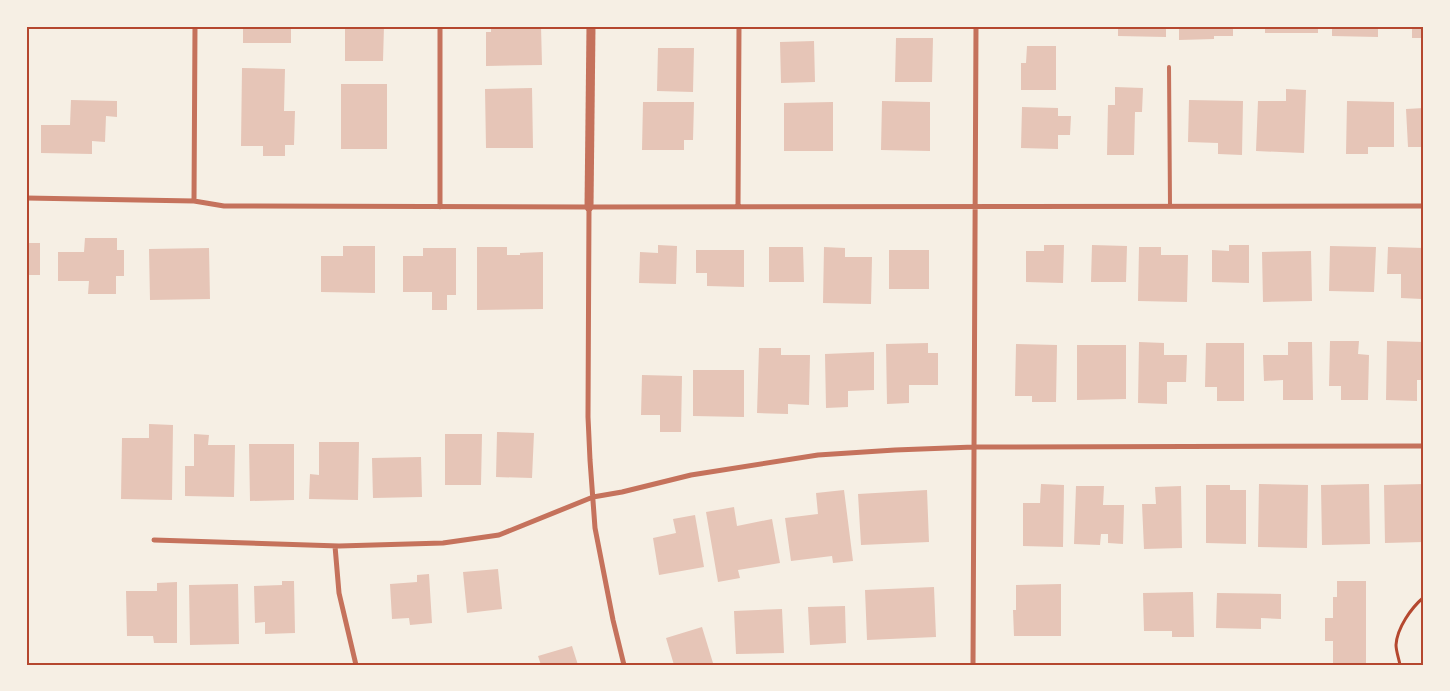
<svg xmlns="http://www.w3.org/2000/svg" width="1450" height="691" viewBox="0 0 1450 691" font-family="Ubuntu,sans-serif">
<style>
.building{fill:#e6c5b7}
.lines{fill:none;stroke-linecap:round;stroke-linejoin:round}
.path{stroke:#b5482f;stroke-width:3}
.service{stroke:#c5725c;stroke-width:4}
.minor{stroke:#c5725c;stroke-width:5}
.tertiary{stroke:#c5725c;stroke-width:9}
.neatline{fill:none;stroke:#b5482f;stroke-width:2}
</style>
<rect width="100%" height="100%" fill="#f6efe4"/>
<!-- building -->
<path class="building" d="M 243,26 L 291,26 L 291,43 L 243,43 Z
M 345,26 L 384,26 L 383,61 L 345,61 Z
M 491,26 L 541,26 L 542,65 L 486,66 L 486,32 L 491,32 Z
M 1118,26 L 1166,26 L 1166,37 L 1118,36 Z
M 1179,26 L 1233,26 L 1233,36 L 1214,36 L 1214,39 L 1179,40 Z
M 1265,26 L 1318,26 L 1318,33 L 1265,33 Z
M 1332,26 L 1378,26 L 1378,37 L 1332,36 Z
M 1412,26 L 1424,26 L 1424,38 L 1412,38 Z
M 896,38 L 933,38 L 932,82 L 895,82 Z
M 814,41 L 815,82 L 781,83 L 780,42 Z
M 1027,46 L 1056,46 L 1056,90 L 1021,90 L 1021,63 L 1026,63 Z
M 658,48 L 694,48 L 693,92 L 657,91 Z
M 242,68 L 285,69 L 284,111 L 295,111 L 294,145 L 285,145 L 285,156 L 263,156 L 263,146 L 241,146 Z
M 341,84 L 387,84 L 387,149 L 341,149 Z
M 1115,87 L 1143,88 L 1142,112 L 1135,112 L 1134,155 L 1107,155 L 1108,105 L 1115,105 Z
M 532,88 L 533,148 L 486,148 L 485,89 Z
M 1286,89 L 1306,90 L 1304,153 L 1256,151 L 1258,101 L 1286,101 Z
M 71,100 L 117,101 L 117,117 L 106,116 L 105,142 L 92,141 L 92,154 L 41,153 L 41,125 L 70,125 Z
M 1189,100 L 1243,101 L 1242,155 L 1218,154 L 1218,143 L 1188,142 Z
M 882,101 L 930,102 L 930,151 L 881,150 Z
M 1347,101 L 1394,102 L 1394,147 L 1368,147 L 1368,154 L 1346,154 Z
M 643,102 L 694,102 L 693,140 L 684,140 L 684,150 L 642,150 Z
M 833,102 L 833,151 L 784,151 L 784,103 Z
M 1022,107 L 1058,108 L 1058,116 L 1071,116 L 1070,135 L 1058,135 L 1058,149 L 1021,148 Z
M 1424,108 L 1424,147 L 1408,147 L 1406,109 Z
M 85,238 L 117,238 L 117,250 L 124,250 L 124,276 L 116,276 L 116,294 L 88,294 L 89,281 L 58,281 L 58,252 L 84,252 Z
M 26,243 L 40,243 L 40,275 L 26,275 Z
M 658,245 L 677,246 L 676,284 L 639,283 L 640,252 L 658,253 Z
M 1044,245 L 1064,245 L 1063,283 L 1026,282 L 1026,251 L 1044,251 Z
M 1092,245 L 1127,246 L 1126,282 L 1091,282 Z
M 1229,245 L 1249,245 L 1249,283 L 1212,282 L 1212,250 L 1229,251 Z
M 343,246 L 375,246 L 375,293 L 321,292 L 321,256 L 343,256 Z
M 1330,246 L 1376,247 L 1374,292 L 1329,291 Z
M 477,247 L 507,247 L 507,255 L 520,255 L 520,253 L 543,252 L 543,309 L 477,310 Z
M 769,247 L 803,247 L 804,282 L 769,282 Z
M 824,247 L 845,248 L 845,257 L 872,257 L 871,304 L 823,303 Z
M 1139,247 L 1161,247 L 1161,255 L 1188,255 L 1187,302 L 1138,301 Z
M 1388,247 L 1424,248 L 1424,285 L 1422,285 L 1422,299 L 1401,298 L 1401,274 L 1387,274 Z
M 209,248 L 210,299 L 150,300 L 149,249 Z
M 423,248 L 456,248 L 456,295 L 447,295 L 447,310 L 432,310 L 432,292 L 403,292 L 403,256 L 423,256 Z
M 696,250 L 744,250 L 744,287 L 707,286 L 707,273 L 696,273 Z
M 889,250 L 929,250 L 929,289 L 889,289 Z
M 1311,251 L 1312,301 L 1263,302 L 1262,252 Z
M 1330,341 L 1359,341 L 1358,354 L 1369,355 L 1368,400 L 1341,400 L 1341,386 L 1329,386 Z
M 1387,341 L 1424,342 L 1424,380 L 1417,380 L 1417,401 L 1386,400 Z
M 1139,342 L 1164,343 L 1164,355 L 1187,355 L 1186,382 L 1167,382 L 1167,404 L 1138,403 Z
M 1288,342 L 1312,342 L 1313,400 L 1283,400 L 1283,380 L 1264,381 L 1263,355 L 1288,355 Z
M 928,343 L 928,353 L 938,353 L 938,385 L 909,385 L 909,403 L 887,404 L 886,344 Z
M 1206,343 L 1244,343 L 1244,401 L 1217,401 L 1217,387 L 1205,387 Z
M 1016,344 L 1057,345 L 1056,402 L 1032,402 L 1032,396 L 1015,396 Z
M 1077,345 L 1126,345 L 1126,399 L 1077,400 Z
M 759,348 L 781,348 L 781,355 L 810,355 L 809,405 L 788,404 L 788,414 L 757,413 Z
M 874,352 L 874,390 L 848,391 L 848,407 L 826,408 L 825,354 Z
M 693,370 L 744,370 L 744,417 L 693,416 Z
M 642,375 L 682,376 L 681,432 L 660,432 L 660,415 L 641,415 Z
M 149,424 L 173,425 L 172,500 L 121,499 L 122,438 L 149,438 Z
M 497,432 L 534,433 L 532,478 L 496,477 Z
M 194,434 L 209,435 L 208,445 L 235,445 L 234,497 L 185,496 L 185,466 L 194,466 Z
M 445,434 L 482,434 L 481,485 L 445,485 Z
M 319,442 L 359,442 L 358,500 L 309,499 L 310,474 L 319,475 Z
M 249,444 L 294,444 L 294,500 L 250,501 Z
M 421,457 L 422,497 L 373,498 L 372,458 Z
M 1041,484 L 1064,485 L 1063,547 L 1023,546 L 1023,503 L 1040,503 Z
M 1259,484 L 1308,485 L 1307,548 L 1258,547 Z
M 1369,484 L 1370,544 L 1322,545 L 1321,485 Z
M 1424,484 L 1424,542 L 1385,543 L 1384,485 Z
M 1206,485 L 1230,485 L 1230,490 L 1246,490 L 1246,544 L 1206,543 Z
M 1076,486 L 1104,486 L 1103,505 L 1124,505 L 1123,544 L 1108,543 L 1108,534 L 1101,534 L 1100,545 L 1074,544 Z
M 1181,486 L 1182,548 L 1144,549 L 1142,504 L 1156,504 L 1155,487 Z
M 844,490 L 853,561 L 833,563 L 832,556 L 791,561 L 785,518 L 818,514 L 816,493 Z
M 927,490 L 929,542 L 861,545 L 858,494 Z
M 734,507 L 737,526 L 772,519 L 780,563 L 738,570 L 740,578 L 718,582 L 706,512 Z
M 695,515 L 704,567 L 659,575 L 653,538 L 676,533 L 673,519 Z
M 498,569 L 502,609 L 467,613 L 463,572 Z
M 429,574 L 432,623 L 410,625 L 409,618 L 392,619 L 390,584 L 417,582 L 417,575 Z
M 282,581 L 294,581 L 295,633 L 265,634 L 265,622 L 255,623 L 254,586 L 282,585 Z
M 1337,581 L 1366,581 L 1366,665 L 1333,665 L 1333,641 L 1325,641 L 1325,618 L 1333,618 L 1333,597 L 1337,597 Z
M 177,582 L 177,643 L 154,643 L 153,636 L 127,636 L 126,591 L 157,591 L 157,583 Z
M 238,584 L 239,644 L 190,645 L 189,585 Z
M 1061,584 L 1061,636 L 1014,636 L 1013,610 L 1016,610 L 1016,585 Z
M 934,587 L 936,637 L 867,640 L 865,590 Z
M 1193,592 L 1194,637 L 1172,637 L 1172,631 L 1144,631 L 1143,593 Z
M 1217,593 L 1281,594 L 1281,619 L 1261,618 L 1261,629 L 1216,628 Z
M 845,606 L 846,643 L 810,645 L 808,607 Z
M 782,609 L 784,653 L 736,654 L 734,611 Z
M 702,627 L 713,663 L 674,665 L 666,638 Z
M 572,646 L 578,665 L 541,665 L 538,656 Z"/>
<g class="lines">
<!-- path -->
<path class="path" d="M 1400,665 C 1399,659 1396,651 1396,645 C 1397,628 1411,608 1424,597"/>
<!-- service -->
<path class="service" d="M 1169,67 L 1170,206"/>
<!-- minor -->
<path class="minor" d="M 440,26 L 440,207
M 26,198 L 194,201 L 224,206 L 589,207 L 1424,206
M 194,201 L 195,26
M 589,207 L 588,417 L 590,460 L 595,528 L 613,620 L 624,665
M 738,207 L 739,26
M 154,540 L 339,546 L 443,543 L 499,535 L 593,497 L 622,492 L 691,475 L 818,455 L 895,450 L 974,447 L 1424,446
M 335,546 L 339,593 L 356,665
M 973,665 L 976,26"/>
<!-- tertiary -->
<path class="tertiary" d="M 589,207 L 591,26"/>
</g>
<!-- border -->
<rect width="1450" height="691" fill="none" stroke="#f6efe4" stroke-width="55"/>
<rect x="28" y="28" width="1394" height="636" class="neatline"/>
</svg>
